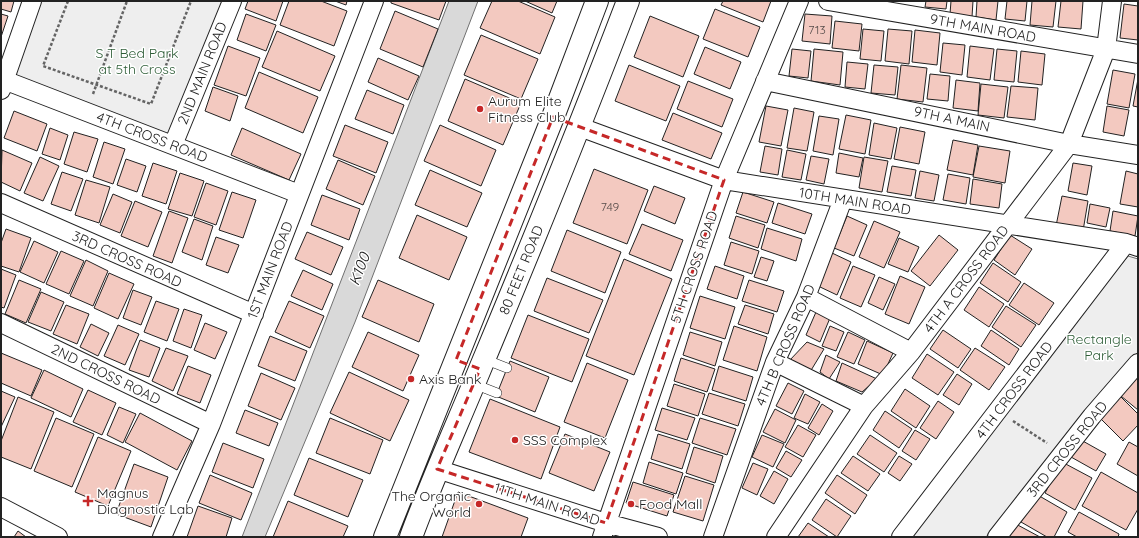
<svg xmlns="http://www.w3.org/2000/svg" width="1139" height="538" viewBox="0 0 1139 538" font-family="Quicksand,sans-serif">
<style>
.green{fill:#eee;stroke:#6f6f6f}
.water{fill:#d9d9d9;stroke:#6f6f6f}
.building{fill:#f3c9c0;stroke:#222}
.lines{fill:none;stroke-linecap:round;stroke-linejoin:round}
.service-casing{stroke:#222;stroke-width:10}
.minor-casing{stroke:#222;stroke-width:20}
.secondary-casing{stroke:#222;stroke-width:24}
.path{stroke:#646464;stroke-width:2.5;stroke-dasharray:3 2;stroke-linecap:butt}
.service{stroke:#fff;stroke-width:9}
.minor{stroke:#fff;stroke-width:18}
.secondary{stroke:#fff;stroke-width:22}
.marked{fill:none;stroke:#c62828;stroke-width:3;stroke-dasharray:8 5;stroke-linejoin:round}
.poi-dot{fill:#c62828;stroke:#fff;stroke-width:1.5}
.labels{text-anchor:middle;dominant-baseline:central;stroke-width:3;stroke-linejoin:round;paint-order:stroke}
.number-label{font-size:12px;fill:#564c4a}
.street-label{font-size:14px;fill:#222;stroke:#fff}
.park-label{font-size:14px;fill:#2f5e38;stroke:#fff}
.poi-label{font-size:14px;fill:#222;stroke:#fff;text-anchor:start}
.water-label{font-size:15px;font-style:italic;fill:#222;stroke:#fff}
</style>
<rect width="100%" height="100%" fill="#fff"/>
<!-- green -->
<path class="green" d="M 40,1 L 225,1 L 170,139 L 11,75 Z
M 1128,256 L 1138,259 L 1138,352 L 986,537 L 904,537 Z"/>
<!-- water -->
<path class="water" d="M 449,1 L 478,1 L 355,322 L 265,537 L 242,537 Z"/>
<!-- building -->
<path class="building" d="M 1,1 L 14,1 L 11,12 L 1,9 Z
M 248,1 L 283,1 L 276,21 L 245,9 Z
M 289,1 L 321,1 L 347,11 L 334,46 L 280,25 Z
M 335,1 L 347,1 L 346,5 Z
M 391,1 L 446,1 L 439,20 L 391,3 Z
M 492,1 L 518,1 L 555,17 L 540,54 L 480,28 Z
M 525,1 L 557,1 L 552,13 Z
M 723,1 L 771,1 L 763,22 L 721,5 Z
M 926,1 L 947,1 L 946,9 L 925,7 Z
M 951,1 L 973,1 L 972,17 L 950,14 Z
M 977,1 L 998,1 L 996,20 L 976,17 Z
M 1007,1 L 1027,1 L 1025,21 L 1005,19 Z
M 1032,1 L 1056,1 L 1053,27 L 1030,25 Z
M 1061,1 L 1083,1 L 1081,29 L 1058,27 Z
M 1124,4 L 1138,6 L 1138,40 L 1120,38 Z
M 715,9 L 760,27 L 748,57 L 703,39 Z
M 395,11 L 438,29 L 423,67 L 380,49 Z
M 1,14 L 8,16 L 1,37 Z
M 246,14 L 276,25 L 266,51 L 237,40 Z
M 805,14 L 832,16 L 830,44 L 802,41 Z
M 650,16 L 699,36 L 683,77 L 634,57 Z
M 835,21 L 862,24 L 859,51 L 832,48 Z
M 863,29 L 884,31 L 881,61 L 860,59 Z
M 888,29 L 912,31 L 909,64 L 885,61 Z
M 915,30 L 940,33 L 937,65 L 912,62 Z
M 277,31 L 335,56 L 320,91 L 262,67 Z
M 481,35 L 538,59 L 521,99 L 464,75 Z
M 943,43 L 965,45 L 962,75 L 940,72 Z
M 228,46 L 260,58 L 246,96 L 214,85 Z
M 970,46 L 994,49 L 990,80 L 967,77 Z
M 705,47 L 741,62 L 730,89 L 694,74 Z
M 792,49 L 811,51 L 808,78 L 789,76 Z
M 814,49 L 843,52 L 840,85 L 811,81 Z
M 997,49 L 1017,51 L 1014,82 L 994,80 Z
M 1021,51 L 1045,54 L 1042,85 L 1018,82 Z
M 378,58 L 419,76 L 408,100 L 368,82 Z
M 847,62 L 868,64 L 865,89 L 845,87 Z
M 629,65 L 680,86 L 666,121 L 615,101 Z
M 874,65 L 898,67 L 895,95 L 871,93 Z
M 901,65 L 927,68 L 923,102 L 897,99 Z
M 1113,70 L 1135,74 L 1129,108 L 1107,104 Z
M 259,72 L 318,97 L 303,133 L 245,108 Z
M 930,74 L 950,76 L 948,101 L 927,99 Z
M 465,79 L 521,103 L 503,145 L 448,121 Z
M 1138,79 L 1138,107 L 1133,106 Z
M 956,80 L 980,83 L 978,111 L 953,108 Z
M 688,81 L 733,99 L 722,127 L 677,109 Z
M 981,84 L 1008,87 L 1004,118 L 978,115 Z
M 1011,86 L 1038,88 L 1035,120 L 1007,117 Z
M 213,87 L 238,96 L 230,121 L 205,111 Z
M 367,90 L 404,105 L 393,134 L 355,119 Z
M 766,106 L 788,110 L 781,146 L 759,142 Z
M 1107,106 L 1129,110 L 1124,136 L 1103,132 Z
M 794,108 L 814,112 L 807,151 L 787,148 Z
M 14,111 L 47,124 L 37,151 L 4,138 Z
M 673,113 L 722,133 L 711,159 L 662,140 Z
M 846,115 L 871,120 L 865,154 L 839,149 Z
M 819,116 L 839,119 L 833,155 L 813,151 Z
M 874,123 L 897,128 L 891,159 L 869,155 Z
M 345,125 L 388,142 L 376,173 L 333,156 Z
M 440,125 L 496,150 L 481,186 L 424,161 Z
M 900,127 L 925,132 L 919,164 L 894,159 Z
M 50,128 L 68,135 L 60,160 L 42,154 Z
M 242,128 L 301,154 L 289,180 L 231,155 Z
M 74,132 L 98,139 L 87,172 L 64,164 Z
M 953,140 L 978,145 L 973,175 L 947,170 Z
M 104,142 L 125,149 L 113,184 L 93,177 Z
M 765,146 L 782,149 L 778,175 L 760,172 Z
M 979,146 L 1010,151 L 1005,183 L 973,177 Z
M 2,150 L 32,163 L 20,191 L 1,182 Z
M 787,150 L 806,154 L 801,180 L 782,177 Z
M 839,153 L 863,158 L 859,177 L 836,173 Z
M 811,156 L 829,159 L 824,184 L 806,180 Z
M 40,157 L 59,166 L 43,201 L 24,193 Z
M 864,157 L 888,161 L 882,192 L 859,188 Z
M 126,159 L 146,166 L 137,192 L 117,185 Z
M 338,160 L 375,176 L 363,205 L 326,189 Z
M 153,163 L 177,171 L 166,204 L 142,196 Z
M 1073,163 L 1092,166 L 1087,195 L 1068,191 Z
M 892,166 L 916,170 L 911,196 L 887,192 Z
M 594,169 L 648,190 L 627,244 L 573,223 Z
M 430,170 L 482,193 L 467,227 L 415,205 Z
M 920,171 L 939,175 L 934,201 L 915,198 Z
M 1126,171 L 1138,174 L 1138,207 L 1120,204 Z
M 62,172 L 83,179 L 71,211 L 51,204 Z
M 180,173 L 204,181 L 192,216 L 168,209 Z
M 948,174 L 970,178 L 966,204 L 943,200 Z
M 973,179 L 1002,184 L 999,208 L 970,204 Z
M 86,180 L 110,187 L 99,223 L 75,215 Z
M 206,183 L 228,191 L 216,225 L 194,217 Z
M 654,186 L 685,198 L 675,224 L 644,211 Z
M 232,192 L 256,200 L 243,238 L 219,230 Z
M 743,192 L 774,202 L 767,223 L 736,213 Z
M 113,194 L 132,202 L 120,233 L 100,225 Z
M 322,195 L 360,209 L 349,240 L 311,225 Z
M 1062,196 L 1088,201 L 1083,231 L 1056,226 Z
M 135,201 L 162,212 L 148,247 L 121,236 Z
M 778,203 L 812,214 L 805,234 L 772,223 Z
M 1090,204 L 1110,208 L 1106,227 L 1087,223 Z
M 169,211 L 188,218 L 172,263 L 153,256 Z
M 1113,211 L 1138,216 L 1135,236 L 1110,231 Z
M 417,215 L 467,237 L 449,280 L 399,258 Z
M 736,216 L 765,225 L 758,248 L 729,238 Z
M 847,216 L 867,225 L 854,256 L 834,248 Z
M 194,219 L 213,226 L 202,260 L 182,252 Z
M 874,221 L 900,232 L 884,268 L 859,257 Z
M 642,224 L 683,240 L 671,271 L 629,254 Z
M 767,228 L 802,239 L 796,261 L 761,249 Z
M 6,229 L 31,238 L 19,272 L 1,266 L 1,243 Z
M 567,230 L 621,252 L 605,293 L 551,271 Z
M 307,232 L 343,247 L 331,275 L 295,259 Z
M 939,235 L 958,250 L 930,286 L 911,271 Z
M 1010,235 L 1032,249 L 1015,275 L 994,260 Z
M 216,237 L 239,245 L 228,273 L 206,265 Z
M 899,238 L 919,247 L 908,272 L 888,264 Z
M 34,241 L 58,252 L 44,283 L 20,272 Z
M 731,242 L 759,251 L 752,274 L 724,265 Z
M 61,251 L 84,261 L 69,294 L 46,284 Z
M 832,253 L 851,262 L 837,295 L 818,286 Z
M 761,257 L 774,261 L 767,281 L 754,277 Z
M 624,259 L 672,279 L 634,375 L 586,356 Z
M 86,260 L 108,271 L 93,306 L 70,296 Z
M 993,263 L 1021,282 L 1008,302 L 980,283 Z
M 715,266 L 744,276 L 737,299 L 707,289 Z
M 853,266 L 875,275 L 861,307 L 840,298 Z
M 1,269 L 16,275 L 4,308 L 1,307 Z
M 303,270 L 333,284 L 322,310 L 291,296 Z
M 109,273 L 134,284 L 118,319 L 94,308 Z
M 900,276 L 925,287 L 909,324 L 885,314 Z
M 879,277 L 895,284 L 883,310 L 868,303 Z
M 547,278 L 603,300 L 589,333 L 534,311 Z
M 19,280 L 41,289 L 26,323 L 5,314 Z
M 378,280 L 434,304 L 419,342 L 362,317 Z
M 749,280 L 784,291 L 777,312 L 742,301 Z
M 1024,283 L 1054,303 L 1039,325 L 1009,305 Z
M 979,287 L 1004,304 L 989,327 L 964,310 Z
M 133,290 L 152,297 L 141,325 L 123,318 Z
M 41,292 L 64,302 L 51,331 L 28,322 Z
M 700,296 L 735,307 L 725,339 L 690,328 Z
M 156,301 L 179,309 L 167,341 L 144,332 Z
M 289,301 L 324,316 L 310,348 L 275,332 Z
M 66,305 L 89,314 L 77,344 L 53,334 Z
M 745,305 L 774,314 L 768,334 L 738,324 Z
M 1006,306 L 1036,325 L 1021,347 L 992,327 Z
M 184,309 L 202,315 L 191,348 L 173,341 Z
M 816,312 L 830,318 L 820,342 L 806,335 Z
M 528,315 L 589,339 L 572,382 L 511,358 Z
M 205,323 L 227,332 L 215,359 L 194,350 Z
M 91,324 L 109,333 L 98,356 L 80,347 Z
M 118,325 L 139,334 L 125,365 L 104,356 Z
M 734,326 L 767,337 L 757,371 L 723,360 Z
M 830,326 L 844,332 L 836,351 L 822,346 Z
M 943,330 L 971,349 L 958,368 L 930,349 Z
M 991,330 L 1019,349 L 1009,365 L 981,346 Z
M 368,332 L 419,355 L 403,391 L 352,367 Z
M 690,332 L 722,342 L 715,366 L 683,355 Z
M 848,332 L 865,340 L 854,364 L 837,357 Z
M 270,336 L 307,351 L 295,381 L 258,366 Z
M 140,340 L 160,348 L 149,377 L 129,370 Z
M 867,341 L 893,353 L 883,375 L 858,364 Z
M 807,342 L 824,349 L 810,372 L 789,361 Z
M 166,348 L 188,356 L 173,391 L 152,381 Z
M 975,348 L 1005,367 L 989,390 L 960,370 Z
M 1,353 L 42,370 L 31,396 L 1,383 Z
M 927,354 L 954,372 L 938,395 L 912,378 Z
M 826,355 L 840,362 L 829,379 L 820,372 Z
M 681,358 L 715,369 L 707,392 L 674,381 Z
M 510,361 L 549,377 L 535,412 L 496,396 Z
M 587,363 L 628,380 L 605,438 L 564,422 Z
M 842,363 L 877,379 L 862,392 L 836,381 Z
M 188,366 L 211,375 L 200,403 L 177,394 Z
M 719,366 L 753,377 L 746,401 L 712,390 Z
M 44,370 L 83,389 L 71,417 L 31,398 Z
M 349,372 L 409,400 L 390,441 L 330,413 Z
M 261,373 L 295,388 L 281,420 L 248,406 Z
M 957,374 L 972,384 L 959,405 L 943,395 Z
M 1138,376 L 1138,410 L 1121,396 Z
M 788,383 L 804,391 L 792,414 L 776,406 Z
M 674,384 L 705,394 L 698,416 L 667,406 Z
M 905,389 L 930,406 L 916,428 L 891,411 Z
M 88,390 L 116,403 L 102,435 L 73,422 Z
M 1,391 L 15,397 L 1,427 Z
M 709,393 L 745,404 L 738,426 L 702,414 Z
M 805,394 L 820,402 L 808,424 L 794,418 Z
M 1120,396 L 1138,414 L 1138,425 L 1123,441 L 1100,418 Z
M 18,397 L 54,412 L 31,469 L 1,457 L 1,441 Z
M 490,399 L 560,427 L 541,479 L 469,452 Z
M 938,401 L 954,412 L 936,439 L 920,428 Z
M 822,404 L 833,411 L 819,435 L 808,428 Z
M 119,407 L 136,414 L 123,443 L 107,435 Z
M 662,408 L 695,418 L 687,440 L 655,430 Z
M 775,409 L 796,420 L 785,443 L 763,432 Z
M 245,410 L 278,423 L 269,446 L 236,433 Z
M 885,411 L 912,429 L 899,448 L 873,430 Z
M 140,413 L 192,441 L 177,470 L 125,442 Z
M 56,418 L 94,434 L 72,487 L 34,471 Z
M 330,418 L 383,440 L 370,474 L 316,453 Z
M 700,418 L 736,429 L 727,455 L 692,443 Z
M 798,425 L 816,435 L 803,457 L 785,447 Z
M 915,430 L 930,439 L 916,460 L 902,451 Z
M 565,434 L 610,452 L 594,491 L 549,473 Z
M 658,434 L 690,444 L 682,469 L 651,459 Z
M 762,435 L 784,444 L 773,467 L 752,457 Z
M 870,435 L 897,453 L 884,472 L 857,454 Z
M 98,437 L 131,451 L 108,506 L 75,492 Z
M 1081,440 L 1106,454 L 1096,471 L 1071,457 Z
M 1129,442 L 1138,447 L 1138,476 L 1117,464 Z
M 223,443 L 264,459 L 253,488 L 212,472 Z
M 694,447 L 723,456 L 715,483 L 686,473 Z
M 786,451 L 802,460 L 791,477 L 776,468 Z
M 853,456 L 880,474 L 868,491 L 841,473 Z
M 899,456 L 912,464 L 900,481 L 888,473 Z
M 309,458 L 363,480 L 348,517 L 294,495 Z
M 649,462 L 683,473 L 676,494 L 643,483 Z
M 1062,462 L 1092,478 L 1075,510 L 1045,493 Z
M 753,463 L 768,469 L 757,495 L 742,488 Z
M 134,464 L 168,477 L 151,527 L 116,514 Z
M 774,471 L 788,479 L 774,504 L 760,496 Z
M 1101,472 L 1138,493 L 1138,509 L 1126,530 L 1082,506 Z
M 210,475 L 252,493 L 241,520 L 199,503 Z
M 837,475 L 867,495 L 855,514 L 825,493 Z
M 685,476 L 714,485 L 703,521 L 673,512 Z
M 633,482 L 674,495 L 667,516 L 626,503 Z
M 458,492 L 528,518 L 521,537 L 442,537 Z
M 1036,494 L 1067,512 L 1054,537 L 1047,537 L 1021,522 Z
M 826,499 L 851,516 L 837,537 L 812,520 Z
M 288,501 L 348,526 L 343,537 L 273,537 Z
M 198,506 L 232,518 L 226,537 L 187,537 Z
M 1079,512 L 1119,534 L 1118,537 L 1077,537 L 1068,532 Z
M 808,523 L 829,537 L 798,537 Z
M 1014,523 L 1040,537 L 1006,537 Z
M 18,531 L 26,537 L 14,537 Z"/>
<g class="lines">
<!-- service casing -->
<g class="service-casing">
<path id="service" d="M 484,359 L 507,368
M 474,384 L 497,393"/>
</g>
<!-- minor casing -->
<g class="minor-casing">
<path id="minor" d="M 828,1 L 1138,54
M 4,80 L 299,194
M 765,81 L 1069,144 L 1138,155
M 1,90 L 32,1
M 580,127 L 724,180 L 1126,243 L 1138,247
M 173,145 L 232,1
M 1,203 L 254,314
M 806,297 L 911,352
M 1,323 L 211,424
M 775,362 L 864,406
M 437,469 L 606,523 L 658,537
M 1,507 L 58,537
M 162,537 L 211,424 L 374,1
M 602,537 L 724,180 L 799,1
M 713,537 L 775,362 L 806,297 L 843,199
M 776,537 L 864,406 L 911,352 L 1069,144 L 1106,49 L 1112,1
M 901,537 L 1126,243
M 997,537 L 1092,416 L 1138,363"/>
</g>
<!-- secondary casing -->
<g class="secondary-casing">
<path id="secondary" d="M 385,537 L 553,117 L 597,1
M 411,537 C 432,480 457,425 480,369 C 531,247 581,124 628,1"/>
</g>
<!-- path -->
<path class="path" d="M 68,1 L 43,66 L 151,104 L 191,1
M 93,94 L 127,1
M 1013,421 L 1047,443"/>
<!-- service -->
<use href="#service" class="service"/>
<!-- minor -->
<use href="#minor" class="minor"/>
<!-- secondary -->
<use href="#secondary" class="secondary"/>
</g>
<!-- marked area -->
<path class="marked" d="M 553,117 L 724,180 L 606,523 L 437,469 L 480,369 L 456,360 Z"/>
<!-- markers -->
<g class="poi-dot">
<circle cx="480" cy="109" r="4"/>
<circle cx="411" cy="379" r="4"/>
<circle cx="515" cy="440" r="4"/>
<path d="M86 495h4v4h4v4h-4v4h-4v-4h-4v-4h4z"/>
<circle cx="479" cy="504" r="4"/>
<circle cx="631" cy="504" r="4"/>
</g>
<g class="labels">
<!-- number labels -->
<g class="number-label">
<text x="817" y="29">713</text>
<text x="610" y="206">749</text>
</g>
<!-- street labels -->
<g class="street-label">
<text transform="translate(983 28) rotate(10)">9TH MAIN ROAD</text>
<text transform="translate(202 73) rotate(-68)">2ND MAIN ROAD</text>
<text transform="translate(952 119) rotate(12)">9TH A MAIN</text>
<text transform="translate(152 137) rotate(21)">4TH CROSS ROAD</text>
<text transform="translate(855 201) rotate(9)">10TH MAIN ROAD</text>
<text transform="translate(127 259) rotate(24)">3RD CROSS ROAD</text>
<text transform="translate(694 267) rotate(-71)">5TH CROSS ROAD</text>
<text transform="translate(270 270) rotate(-69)">1ST MAIN ROAD</text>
<text transform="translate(521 270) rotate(-68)">80 FEET ROAD</text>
<text transform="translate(966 279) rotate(-53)">4TH A CROSS ROAD</text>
<text transform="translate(785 345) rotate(-67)">4TH B CROSS ROAD</text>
<text transform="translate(106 374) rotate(26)">2ND CROSS ROAD</text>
<text transform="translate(1014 390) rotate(-53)">4TH CROSS ROAD</text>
<text transform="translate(1067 449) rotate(-51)">3RD CROSS ROAD</text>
<text transform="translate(547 504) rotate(18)">11TH MAIN ROAD</text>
</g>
<!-- park labels -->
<g class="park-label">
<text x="137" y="53">S T Bed Park<tspan x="137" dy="16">at 5th Cross</tspan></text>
<text x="1099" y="339">Rectangle<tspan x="1099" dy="16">Park</tspan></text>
</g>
<!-- poi labels -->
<g class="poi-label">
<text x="488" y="101">Aurum Elite<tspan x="488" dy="16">Fitness Club</tspan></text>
<text x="419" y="379">Axis Bank</text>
<text x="523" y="440">SSS Complex</text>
<text x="97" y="493">Magnus<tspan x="97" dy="16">Diagnostic Lab</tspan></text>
<text x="471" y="496" text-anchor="end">The Organic<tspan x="471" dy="16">World</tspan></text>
<text x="639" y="504">Food Mall</text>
</g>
<!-- water labels -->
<g class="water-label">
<text transform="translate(359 269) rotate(-69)">K100</text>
</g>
</g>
<!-- border -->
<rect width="1139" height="538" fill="none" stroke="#222222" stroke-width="4"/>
</svg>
